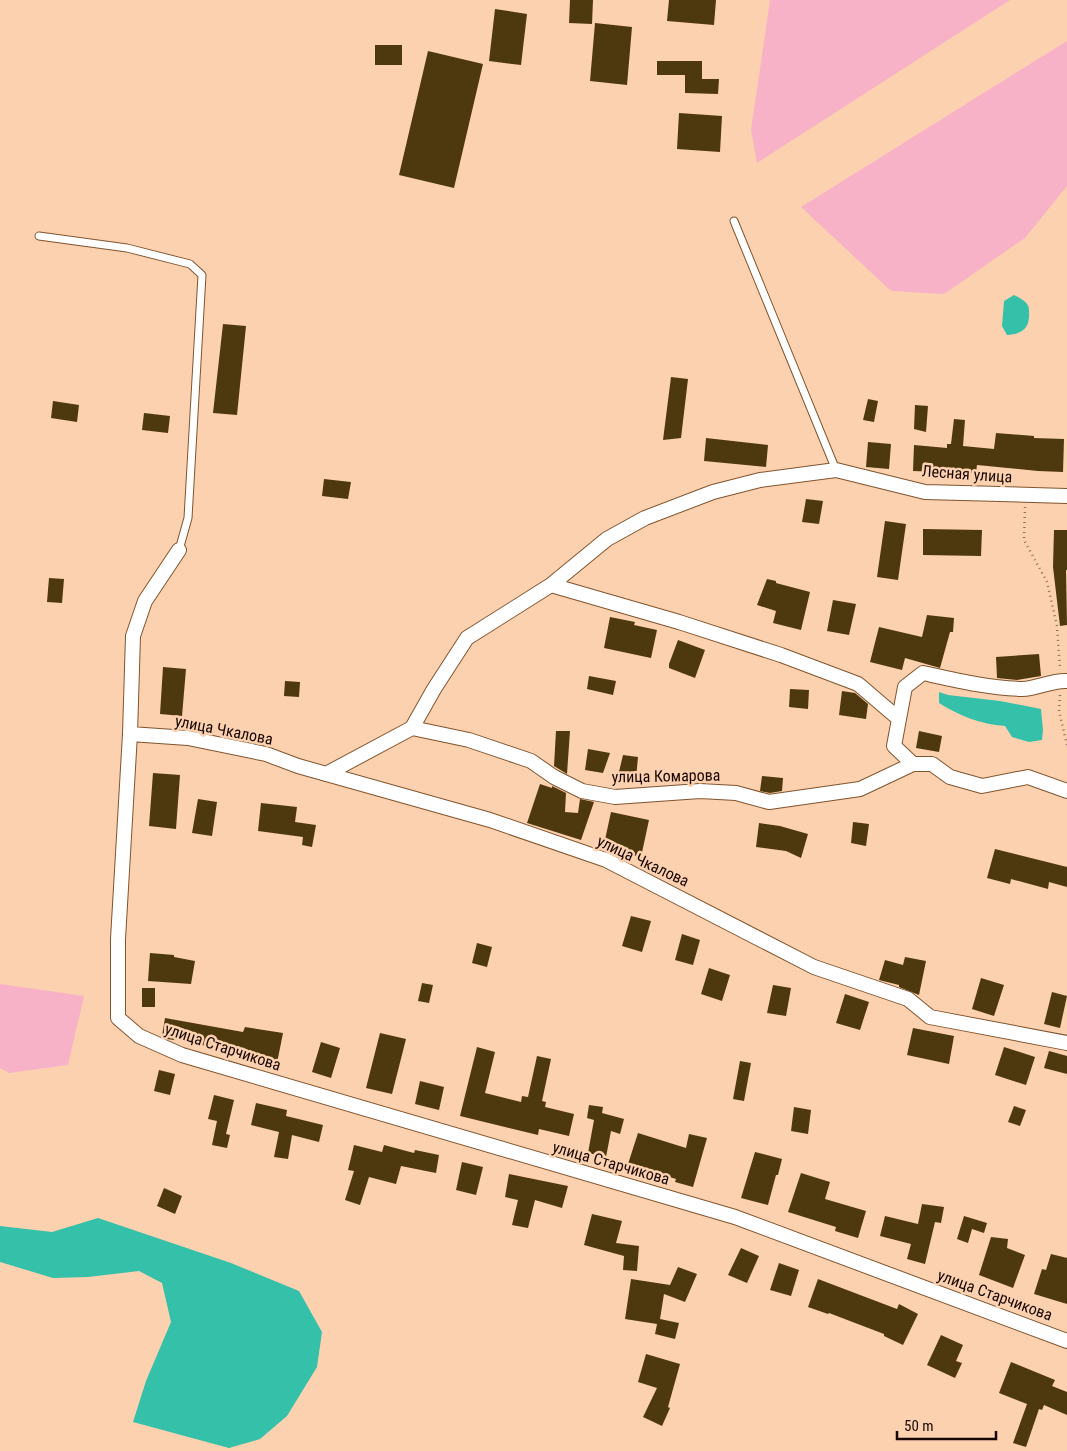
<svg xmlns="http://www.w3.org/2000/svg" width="1067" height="1451" viewBox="0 0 1067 1451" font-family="'Roboto Condensed',sans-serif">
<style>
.green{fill:#f7b2c7}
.water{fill:#34c0a9}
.building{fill:#4e380e}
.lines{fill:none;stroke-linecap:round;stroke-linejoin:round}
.service-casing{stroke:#81542d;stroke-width:9}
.minor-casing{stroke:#81542d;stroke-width:16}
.path{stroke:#8e705b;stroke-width:2.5;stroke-dasharray:1 4;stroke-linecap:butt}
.service{stroke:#fff;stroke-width:7}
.minor{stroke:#fff;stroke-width:14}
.labels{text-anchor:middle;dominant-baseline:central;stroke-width:5;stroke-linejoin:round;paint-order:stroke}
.street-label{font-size:16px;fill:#170700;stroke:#fcd1b0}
</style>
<rect width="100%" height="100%" fill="#fcd1b0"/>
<!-- green -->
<path class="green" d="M 770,0 L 1010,0 L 757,163 L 751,130 Z
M 1067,41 L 1067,186 L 1025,238 L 944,294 L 891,291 L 801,207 Z
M 0,984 L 84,996 L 68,1065 L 9,1073 L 0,1068 Z"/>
<!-- water -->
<path class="water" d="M 1014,295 C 1018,297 1024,300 1027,304 C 1029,307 1029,309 1029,312 C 1030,328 1023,334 1007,335 L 1002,326 L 1004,301 Z
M 939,692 L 948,695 L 1000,701 L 1041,709 L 1043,730 L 1042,740 L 1029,742 L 1012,737 L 1005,726 C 980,724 960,716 939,703 Z
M 98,1218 L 231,1263 L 299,1291 L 322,1332 L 317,1367 L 287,1416 L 260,1439 L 229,1448 L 133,1422 L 146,1381 L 171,1322 L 162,1283 L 139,1271 L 88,1277 L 53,1278 L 0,1262 L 0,1226 L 52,1232 Z"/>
<!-- building -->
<path class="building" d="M 570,0 L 593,0 L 592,24 L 569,23 Z
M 669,0 L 716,0 L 714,25 L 667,21 Z
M 495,9 L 527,14 L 521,65 L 489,61 Z
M 595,23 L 632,27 L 627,85 L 590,81 Z
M 375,45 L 402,45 L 402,65 L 375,65 Z
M 428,51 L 483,64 L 454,188 L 399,175 Z
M 657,61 L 702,61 L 702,79 L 719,79 L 718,94 L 685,93 L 685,75 L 657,75 Z
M 679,113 L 722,116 L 720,152 L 677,149 Z
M 223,324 L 246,326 L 237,415 L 213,413 Z
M 671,377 L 688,379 L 681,438 L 663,440 Z
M 868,399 L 878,401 L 874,422 L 863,420 Z
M 53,401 L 79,405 L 77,422 L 51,418 Z
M 915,405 L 928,406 L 926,432 L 914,429 Z
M 144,413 L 170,416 L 168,433 L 142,430 Z
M 954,419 L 965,420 L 963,446 L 994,449 L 996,433 L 1034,436 L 1034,438 L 1064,439 L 1063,472 L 1038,471 L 977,465 L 976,473 L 939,469 L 939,472 L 913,471 L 914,445 L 947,448 L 947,444 L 951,444 Z
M 706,438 L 768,445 L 766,467 L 704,461 Z
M 868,442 L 891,444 L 889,469 L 866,467 Z
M 324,479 L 351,482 L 348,499 L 322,496 Z
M 806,499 L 823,501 L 819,524 L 802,522 Z
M 885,521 L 906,524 L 898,580 L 877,577 Z
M 923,529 L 982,530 L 981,556 L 923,555 Z
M 1054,530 L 1067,530 L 1067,570 L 1066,570 L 1067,625 L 1060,626 L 1053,567 Z
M 49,578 L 64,579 L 62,603 L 47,602 Z
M 767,579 L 776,581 L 776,583 L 810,592 L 801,630 L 773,623 L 776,611 L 757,605 Z
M 833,600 L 856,604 L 849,635 L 827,631 Z
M 927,615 L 954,618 L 953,632 L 950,632 L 940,668 L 905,658 L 902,670 L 870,662 L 879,627 L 922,637 Z
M 610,617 L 635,622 L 634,625 L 657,630 L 651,658 L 604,648 Z
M 678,640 L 705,650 L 695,678 L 669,668 L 669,664 Z
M 1039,654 L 1041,676 L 1017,680 L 997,678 L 996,657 Z
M 163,667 L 186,669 L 182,716 L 160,714 Z
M 589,676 L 616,681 L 613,695 L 587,689 Z
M 285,681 L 300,682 L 299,697 L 284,696 Z
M 790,689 L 809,690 L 808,709 L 789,707 Z
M 842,691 L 855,693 L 868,704 L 866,719 L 839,715 Z
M 556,731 L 570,731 L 567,774 L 554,766 Z
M 919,731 L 942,736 L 939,752 L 916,748 Z
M 588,749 L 610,753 L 603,773 L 585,770 Z
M 623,755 L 638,757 L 636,779 L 618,776 Z
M 153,773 L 180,775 L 176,829 L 149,826 Z
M 762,776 L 783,778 L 782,791 L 770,793 L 760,791 Z
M 540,784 L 552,788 L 552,786 L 566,793 L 565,812 L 578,813 L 580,799 L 594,802 L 581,840 L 527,823 Z
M 198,799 L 217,802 L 212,836 L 192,833 Z
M 261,803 L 297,807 L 295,822 L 316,825 L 312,847 L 302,845 L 303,837 L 258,831 Z
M 611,812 L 649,820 L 641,857 L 603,849 Z
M 853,822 L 869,824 L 866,846 L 851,843 Z
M 759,823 L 780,826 L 808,834 L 801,858 L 786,851 L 756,847 Z
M 995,849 L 1067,867 L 1067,887 L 1049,882 L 1048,889 L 1011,879 L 1010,884 L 987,878 Z
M 631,916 L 651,921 L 642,952 L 622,946 Z
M 682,934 L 700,940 L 693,965 L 675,960 Z
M 477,943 L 492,947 L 487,967 L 472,963 Z
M 150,953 L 174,955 L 174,957 L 195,961 L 191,984 L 148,981 Z
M 905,957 L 926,961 L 919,995 L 899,987 L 899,985 L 879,980 L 885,960 L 903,965 Z
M 709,968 L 730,975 L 722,1001 L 701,994 Z
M 981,978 L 1004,985 L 994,1016 L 972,1009 Z
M 422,983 L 433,985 L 429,1003 L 418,1001 Z
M 773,985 L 791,988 L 786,1016 L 767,1013 Z
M 142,988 L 155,988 L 155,1007 L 142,1007 Z
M 1052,992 L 1067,996 L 1060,1028 L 1044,1024 Z
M 845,994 L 869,1002 L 860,1030 L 836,1023 Z
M 165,1018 L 243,1032 L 245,1027 L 283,1033 L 277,1063 L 254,1059 L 255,1056 L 229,1052 L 175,1038 L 174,1040 L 167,1039 L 162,1036 Z
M 913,1028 L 954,1036 L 949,1064 L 907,1055 Z
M 380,1033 L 406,1039 L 392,1094 L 366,1088 Z
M 321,1042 L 340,1048 L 331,1078 L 312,1072 Z
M 477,1047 L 495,1052 L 485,1093 L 521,1102 L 522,1096 L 528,1097 L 537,1056 L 551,1059 L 542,1101 L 546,1102 L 545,1107 L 574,1114 L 569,1136 L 539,1129 L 538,1135 L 460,1116 Z
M 1004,1047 L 1035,1057 L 1026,1085 L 995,1075 Z
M 1049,1051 L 1067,1056 L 1067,1074 L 1044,1068 Z
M 740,1061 L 751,1063 L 744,1101 L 733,1099 Z
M 159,1070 L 175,1074 L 170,1095 L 154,1091 Z
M 420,1081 L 444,1087 L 439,1110 L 415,1104 Z
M 214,1095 L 234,1100 L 226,1134 L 230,1135 L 227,1148 L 212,1145 L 217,1121 L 208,1119 Z
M 256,1103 L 287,1110 L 286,1116 L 323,1125 L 319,1142 L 292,1135 L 288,1159 L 274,1157 L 279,1132 L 251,1125 Z
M 589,1105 L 603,1107 L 602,1113 L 624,1119 L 620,1134 L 611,1131 L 606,1157 L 588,1153 L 594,1120 L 587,1118 Z
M 1014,1106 L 1026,1110 L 1020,1126 L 1008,1122 Z
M 794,1107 L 811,1110 L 808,1134 L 791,1131 Z
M 638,1133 L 686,1148 L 689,1134 L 707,1138 L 693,1187 L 675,1182 L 676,1179 L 628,1164 Z
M 354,1145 L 382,1152 L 384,1145 L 414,1153 L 415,1150 L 439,1155 L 436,1173 L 401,1166 L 396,1184 L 369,1177 L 360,1205 L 345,1200 L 354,1171 L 348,1170 Z
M 755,1152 L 782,1159 L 778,1175 L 776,1175 L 768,1205 L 741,1198 Z
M 462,1162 L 483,1167 L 476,1195 L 456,1190 Z
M 801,1173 L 830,1182 L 825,1199 L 866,1211 L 858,1238 L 835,1231 L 836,1227 L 788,1212 Z
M 509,1174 L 568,1186 L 562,1208 L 535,1200 L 528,1228 L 512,1225 L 518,1200 L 505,1197 Z
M 164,1188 L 182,1196 L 175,1214 L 157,1206 Z
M 922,1204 L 944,1207 L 941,1223 L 935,1222 L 925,1264 L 907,1259 L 911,1244 L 880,1236 L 885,1216 L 918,1224 Z
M 592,1214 L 622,1221 L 616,1243 L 639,1246 L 637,1271 L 623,1270 L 624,1256 L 584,1245 Z
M 964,1216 L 987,1223 L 984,1233 L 972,1229 L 968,1243 L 957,1239 Z
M 991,1237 L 1008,1239 L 1007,1248 L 1025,1255 L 1013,1288 L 979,1275 Z
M 741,1248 L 759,1256 L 747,1283 L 728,1275 Z
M 1051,1254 L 1067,1258 L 1067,1304 L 1034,1294 L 1042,1269 L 1046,1270 Z
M 779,1263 L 799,1270 L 791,1296 L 770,1290 Z
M 678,1267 L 697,1274 L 685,1302 L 664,1294 L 660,1319 L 679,1323 L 675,1339 L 655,1334 L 657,1324 L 625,1319 L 631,1279 L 670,1285 Z
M 818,1279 L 897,1309 L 899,1304 L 918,1314 L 903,1345 L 884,1336 L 884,1334 L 829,1313 L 828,1314 L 808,1307 Z
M 941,1335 L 963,1345 L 956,1361 L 962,1363 L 955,1378 L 927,1365 Z
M 646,1354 L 680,1364 L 668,1407 L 670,1408 L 662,1426 L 643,1417 L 657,1388 L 638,1382 Z
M 1011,1362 L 1055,1380 L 1052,1386 L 1067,1392 L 1067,1415 L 1044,1405 L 1042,1410 L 1039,1409 L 1026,1447 L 1013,1443 L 1027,1404 L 999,1393 Z"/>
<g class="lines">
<!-- service casing -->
<g class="service-casing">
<path id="service" d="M 734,221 L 836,470
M 39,236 L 127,248 L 190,264 L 202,275 L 188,518 L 179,550"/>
</g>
<!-- minor casing -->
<g class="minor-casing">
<path id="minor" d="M 179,550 L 145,601 L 133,636 L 130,734 L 118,939 L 118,1018 L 139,1036 L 182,1055 L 735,1217 L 1067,1341
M 551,585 L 679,622 L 781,655 L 858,684 L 899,719 L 905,687 L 923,673 C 955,680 988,688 1022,689 C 1037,689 1051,680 1067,681
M 899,719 L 894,746 L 913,764
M 412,728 L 469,740 L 531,761 L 554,777 L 582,791 L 615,797 L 700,791 L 736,793 L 769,802 L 860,789 L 913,764 L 932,764 L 950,777 L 982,786 L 1028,777 L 1067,791
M 130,734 L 188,738 L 266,754 L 298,766 L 490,820 L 606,860 L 814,967 L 908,999 L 930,1017 L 1067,1043
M 326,774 L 412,728 L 434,689 L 467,638 L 551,585 L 607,539 L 645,518 L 713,492 L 760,480 L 836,470 L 925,492 L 1067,496"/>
</g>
<!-- path -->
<path class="path" d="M 1025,507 L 1024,540 L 1047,582 L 1057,626 L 1060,669
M 1060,695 L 1059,711 L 1067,745"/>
<!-- service -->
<use href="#service" class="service"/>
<!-- minor -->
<use href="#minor" class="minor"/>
</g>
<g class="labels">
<!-- street labels -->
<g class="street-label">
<text transform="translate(967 474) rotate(4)">Лесная улица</text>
<text transform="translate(224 730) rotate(11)">улица Чкалова</text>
<text transform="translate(666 776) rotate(-1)">улица Комарова</text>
<text transform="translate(643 861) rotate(25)">улица Чкалова</text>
<text transform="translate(223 1047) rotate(18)">улица Старчикова</text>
<text transform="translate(611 1163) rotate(16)">улица Старчикова</text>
<text transform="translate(995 1295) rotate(20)">улица Старчикова</text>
</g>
</g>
<!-- scale -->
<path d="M897 1431v8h99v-8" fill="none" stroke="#170700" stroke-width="2.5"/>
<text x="904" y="1431" font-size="15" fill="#170700" stroke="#fcd1b0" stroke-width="4" paint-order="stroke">50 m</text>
</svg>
